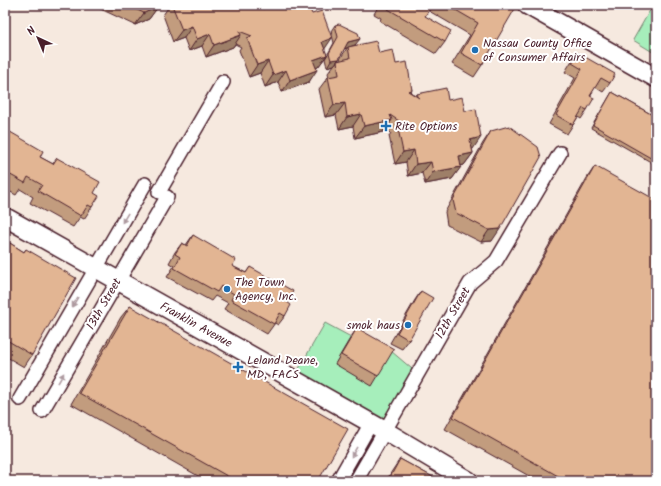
<svg xmlns="http://www.w3.org/2000/svg" width="661" height="486" viewBox="0 0 661 486" font-family="Kalam,sans-serif">
<style>
.built{fill:#f6e9df}
.green{fill:#a6eebb;stroke:#788673}
.lines{fill:none;stroke-linecap:round;stroke-linejoin:round}
.street-casing{stroke:#4a1f2b;stroke-width:16}
.secondary-casing{stroke:#4a1f2b;stroke-width:21}
.street{stroke:#fff;stroke-width:13}
.secondary{stroke:#fff;stroke-width:18}
.wall{fill:#c29c7e;stroke:#4a1f2b}
.shaded-wall{fill:#9e7f67;stroke:#4a1f2b}
.building{fill:#e2b593;stroke:#4a1f2b}
.oneway{fill:#ae9aa0}
.poi-dot{fill:#1f6fb2;stroke:#fff;stroke-width:1.5}
.labels{text-anchor:middle;dominant-baseline:central;stroke-width:4;stroke-linejoin:round;paint-order:stroke}
.poi-label{font-size:12px;fill:#4a1f2b;stroke:#fff;text-anchor:start}
.street-label{font-size:12px;fill:#4a1f2b;stroke:#fff}
</style>
<rect width="100%" height="100%" fill="#fff"/>
<filter id="ink" filterUnits="userSpaceOnUse"><feTurbulence type="fractalNoise" baseFrequency=".025" numOctaves="2"/><feDisplacementMap in="SourceGraphic" scale="8" xChannelSelector="R" yChannelSelector="G"/><feConvolveMatrix kernelMatrix="1 2 1 2 8 2 1 2 1" color-interpolation-filters="sRGB"/></filter>
<g filter="url(#ink)">
<!-- built -->
<path class="built" d="M 5,5 L 656,5 L 656,481 L 5,481 Z"/>
<!-- green -->
<path class="green" d="M 653,5 L 656,5 L 656,54 L 633,40 Z
M 325,323 L 351,337 L 335,364 L 391,351 L 418,374 L 385,431 L 293,379 Z"/>
<g class="lines">
<!-- street casing -->
<g class="street-casing">
<path id="street" d="M 159,192 L 223,82
M 20,399 L 145,184
M 42,411 L 167,197
M 338,481 L 371,423
M 356,481 L 470,283 L 496,261 L 560,153"/>
</g>
<!-- secondary casing -->
<g class="secondary-casing">
<path id="secondary" d="M 527,5 L 656,78
M 5,217 L 385,431 L 469,481"/>
</g>
<!-- street -->
<use href="#street" class="street"/>
<!-- secondary -->
<use href="#secondary" class="secondary"/>
</g>
<!-- wall -->
<path class="wall" d="M 92,5 L 159,5 L 149,19 L 135,25 Z
M 170,5 L 256,5 L 261,8 L 262,5 L 324,49 L 327,55 L 318,67 L 316,68 L 309,82 L 282,92 L 278,82 L 265,87 L 260,73 L 249,77 L 239,50 L 241,47 L 235,44 L 233,47 L 206,57 L 202,46 L 189,51 L 184,38 L 173,42 L 163,15 Z
M 379,5 L 429,5 L 425,16 L 445,42 L 436,54 L 380,21 L 381,18 L 374,14 Z
M 433,5 L 512,5 L 482,65 L 474,77 L 452,64 L 470,35 L 429,11 Z
M 335,25 L 355,45 L 379,53 L 396,64 L 412,90 L 411,93 L 416,96 L 417,94 L 448,100 L 473,149 L 472,149 L 473,153 L 464,165 L 461,166 L 452,179 L 425,184 L 422,173 L 408,176 L 406,162 L 395,164 L 389,136 L 391,133 L 385,129 L 383,132 L 355,138 L 353,126 L 339,129 L 336,115 L 325,117 L 319,89 L 328,77 L 329,77 L 328,73 L 337,61 L 340,61 L 340,59 L 347,48 L 344,48 L 334,65 L 327,67 L 325,59 L 334,43 L 331,31 Z
M 578,53 L 610,83 L 603,92 L 595,87 L 590,96 L 587,110 L 581,119 L 578,117 L 567,134 L 549,124 L 575,78 L 565,72 L 571,62 Z
M 612,92 L 656,117 L 656,165 L 591,128 Z
M 5,129 L 40,157 L 53,164 L 57,158 L 94,193 L 92,207 L 84,219 L 80,217 L 73,227 L 30,203 L 33,197 L 20,189 L 16,195 L 5,189 Z
M 491,131 L 492,241 L 481,242 L 447,225 L 445,212 L 483,143 Z
M 595,166 L 654,481 L 538,481 L 445,429 L 587,178 Z
M 193,235 L 232,266 L 246,273 L 250,267 L 287,302 L 285,316 L 278,325 L 275,323 L 267,334 L 224,309 L 228,303 L 215,296 L 211,301 L 167,277 L 174,266 L 169,263 L 175,252 L 182,243 L 186,245 Z
M 5,240 L 24,252 L 26,249 L 32,355 L 24,367 L 5,356 Z
M 421,291 L 409,340 L 402,349 L 390,343 L 415,300 Z
M 130,306 L 318,481 L 207,481 L 71,404 L 121,317 Z
M 357,328 L 378,376 L 372,386 L 335,364 L 351,337 Z
M 400,459 L 440,481 L 386,481 L 392,471 Z"/>
<!-- shaded-wall -->
<path class="shaded-wall" d="M 158,7 L 149,19 L 135,25 L 144,13 Z
M 192,26 L 184,38 L 173,42 L 182,30 Z
M 210,34 L 202,46 L 189,51 L 197,39 Z
M 241,35 L 233,47 L 206,57 L 214,45 Z
M 332,38 L 324,50 L 322,42 Z
M 360,39 L 355,45 L 344,49 L 348,42 Z
M 327,55 L 318,67 L 305,72 L 313,60 Z
M 339,59 L 334,65 L 327,67 L 331,60 Z
M 268,61 L 260,73 L 249,77 L 257,65 Z
M 286,70 L 278,82 L 265,87 L 273,75 Z
M 317,70 L 309,82 L 282,92 L 290,80 Z
M 345,103 L 336,115 L 325,117 L 334,105 Z
M 361,114 L 353,126 L 339,129 L 347,117 Z
M 392,120 L 383,132 L 355,138 L 364,126 Z
M 481,137 L 473,149 L 462,151 L 470,140 Z
M 414,150 L 406,162 L 395,164 L 403,152 Z
M 473,153 L 464,165 L 450,168 L 459,156 Z
M 431,162 L 422,173 L 408,176 L 416,164 Z
M 461,167 L 452,179 L 425,184 L 433,172 Z
M 500,229 L 492,241 L 481,242 L 489,230 Z"/>
<!-- building -->
<path class="building" d="M 126,5 L 159,5 L 158,7 L 144,13 Z
M 172,5 L 256,5 L 264,9 L 262,5 L 294,5 L 294,6 L 297,5 L 308,5 L 312,14 L 322,11 L 332,38 L 322,42 L 327,55 L 313,60 L 317,70 L 290,80 L 286,70 L 273,75 L 268,61 L 257,65 L 247,38 L 252,36 L 239,31 L 241,35 L 214,45 L 210,34 L 197,39 L 192,26 L 182,30 Z
M 387,5 L 429,5 L 431,7 L 425,16 L 451,31 L 445,42 L 388,9 L 390,6 Z
M 447,5 L 512,5 L 516,7 L 482,65 L 461,53 L 478,23 Z
M 339,24 L 358,33 L 360,39 L 348,42 L 339,59 L 331,60 L 329,53 L 338,37 L 335,25 Z
M 376,41 L 379,53 L 393,50 L 396,64 L 407,62 L 412,90 L 408,91 L 419,98 L 417,94 L 446,88 L 448,100 L 462,97 L 465,111 L 476,109 L 481,137 L 470,140 L 473,153 L 459,156 L 461,167 L 433,172 L 431,162 L 416,164 L 414,150 L 403,152 L 397,124 L 402,123 L 390,115 L 392,120 L 364,126 L 361,114 L 347,117 L 345,103 L 334,105 L 328,77 L 339,75 L 337,61 L 350,58 L 348,47 Z
M 578,53 L 615,74 L 610,83 L 601,78 L 590,96 L 594,98 L 587,110 L 583,108 L 573,125 L 556,115 L 582,69 L 572,63 Z
M 612,92 L 656,117 L 656,161 L 593,125 Z
M 509,126 L 538,147 L 541,157 L 500,229 L 489,230 L 456,213 L 453,200 L 491,131 Z
M 5,129 L 43,151 L 40,157 L 53,164 L 57,158 L 100,182 L 94,193 L 99,196 L 92,207 L 88,205 L 81,216 L 38,191 L 42,185 L 28,177 L 25,183 L 5,172 Z
M 595,166 L 656,200 L 656,478 L 654,481 L 567,481 L 453,417 Z
M 193,235 L 236,260 L 232,266 L 246,273 L 250,267 L 293,291 L 287,302 L 291,305 L 285,316 L 280,313 L 274,324 L 231,300 L 234,294 L 221,286 L 217,292 L 174,268 L 180,257 L 175,254 L 182,243 L 187,246 Z
M 5,240 L 24,252 L 26,249 L 76,278 L 32,355 L 5,339 Z
M 421,291 L 433,298 L 409,340 L 397,333 Z
M 130,306 L 348,429 L 318,481 L 236,481 L 79,393 Z
M 357,328 L 394,349 L 378,376 L 341,355 Z
M 400,459 L 440,481 L 388,481 Z"/>
<!-- one-way arrows -->
<defs><path id="oneway-solid" d="M-6-.8H1V-3.2L6.5 0L1 3.2V.8H-6Z"/></defs>
<g class="oneway">
<use href="#oneway-solid" transform="translate(125 218) rotate(121)"/>
<use href="#oneway-solid" transform="translate(75 302) rotate(120)"/>
<use href="#oneway-solid" transform="translate(61 378) rotate(-60)"/>
<use href="#oneway-solid" transform="translate(354 452) rotate(120)"/>
</g>
</g>
<!-- markers -->
<g class="poi-dot">
<circle cx="475" cy="50" r="4"/>
<path d="M384 120h4v4h4v4h-4v4h-4v-4h-4v-4h4z"/>
<circle cx="227" cy="289" r="4"/>
<circle cx="408" cy="325" r="4"/>
<path d="M236 361h4v4h4v4h-4v4h-4v-4h-4v-4h4z"/>
</g>
<g class="labels">
<!-- poi labels -->
<g class="poi-label">
<text x="483" y="43">Nassau County Office<tspan x="483" dy="14">of Consumer Affairs</tspan></text>
<text x="395" y="126">Rite Options</text>
<text x="235" y="282">The Town<tspan x="235" dy="14">Agency, Inc.</tspan></text>
<text x="400" y="325" text-anchor="end">smok haus</text>
<text x="247" y="360">Leland Deane,<tspan x="247" dy="14">MD, FACS</tspan></text>
</g>
<!-- street labels -->
<g class="street-label">
<text transform="translate(104 304) rotate(-60)">13th Street</text>
<text transform="translate(453 313) rotate(-60)">12th Street</text>
<text transform="translate(196 325) rotate(29)">Franklin Avenue</text>
</g>
</g>
<!-- margin -->
<rect width="661" height="486" fill="none" stroke="#fff" stroke-width="20"/>
<rect x="10" y="10" width="641" height="466" fill="none" stroke="#4a1f2b" stroke-width="1.5" filter="url(#ink)"/>
<!-- north arrow -->
<g transform="translate(38 38) rotate(316)" stroke="#ffffff" stroke-width="3" paint-order="stroke">
<path d="M0-3L7 15L0 10L-7 15Z" fill="#4a1f2b"/>
<text y="-6" font-size="11" font-weight="bold" text-anchor="middle" fill="#4a1f2b">N</text>
</g>
</svg>
